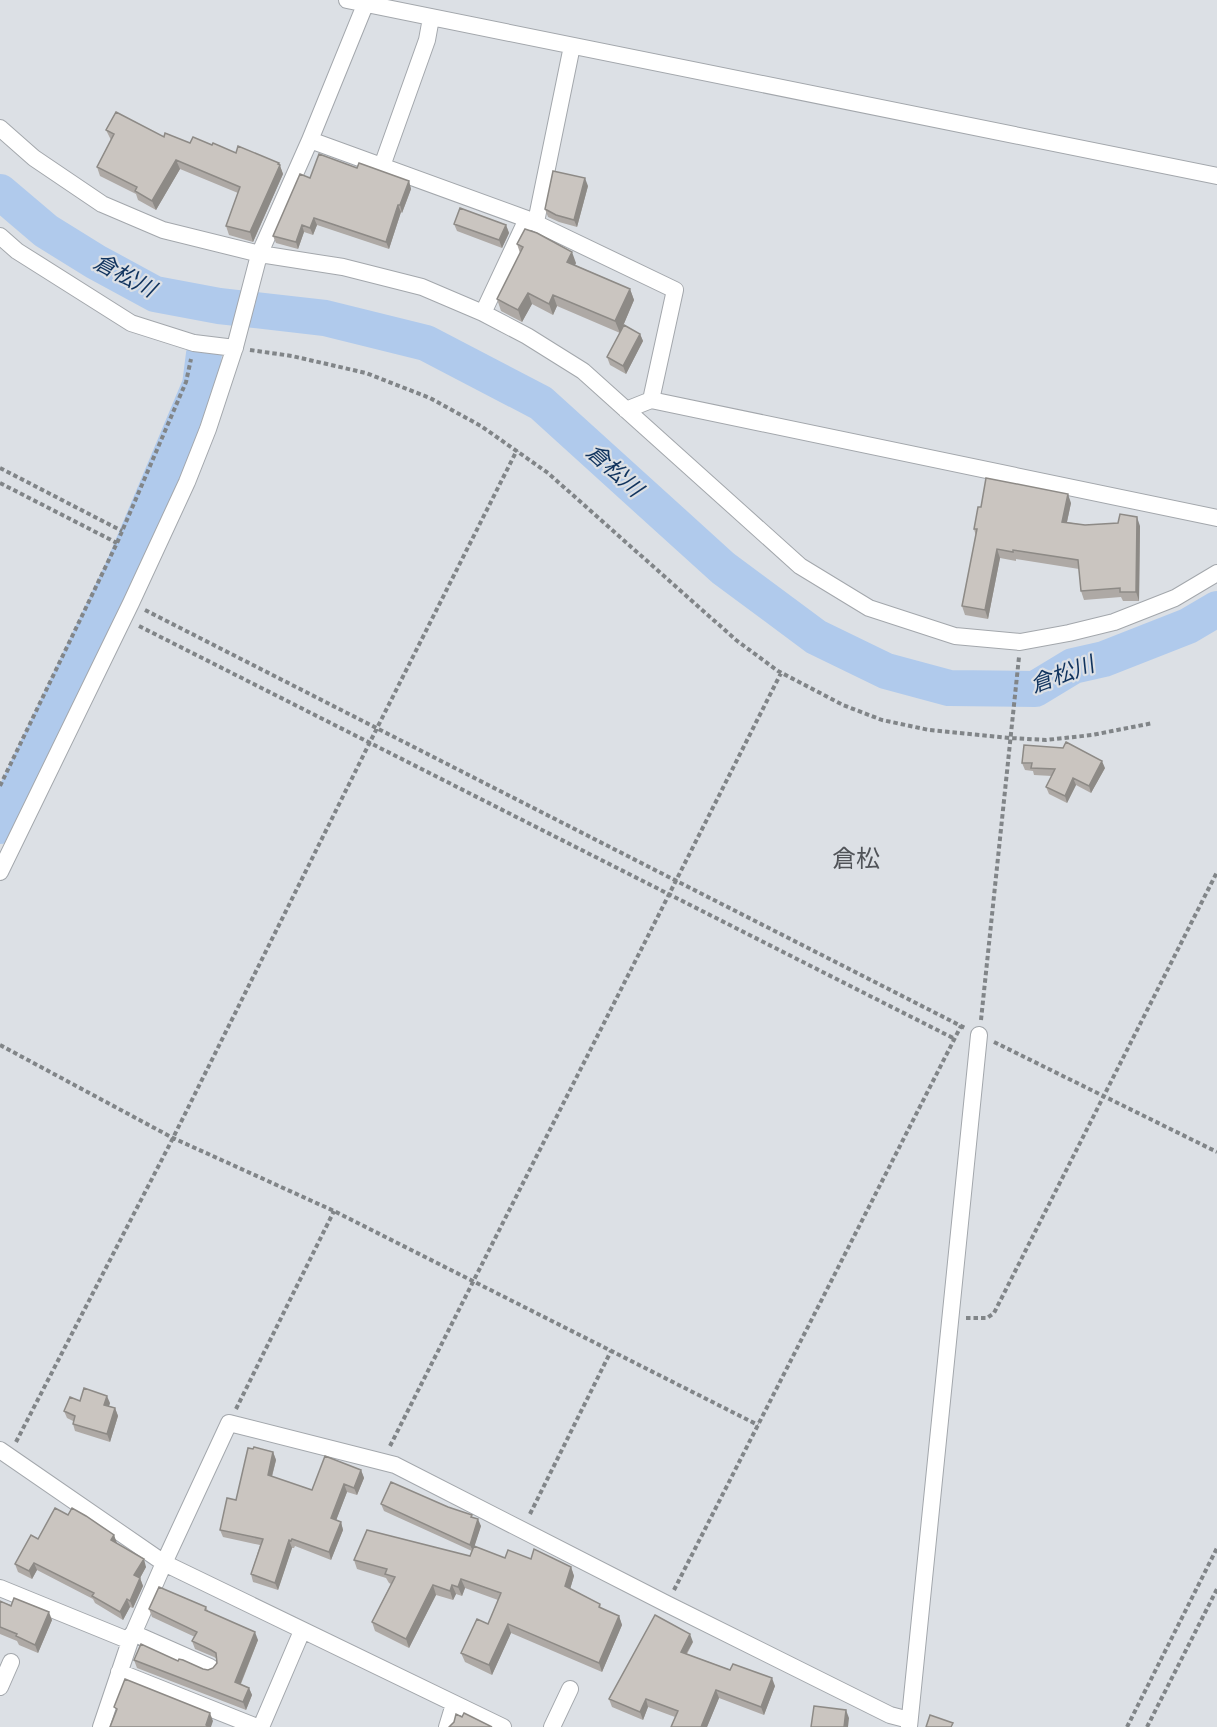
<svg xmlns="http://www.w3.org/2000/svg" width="1217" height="1727" viewBox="0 0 1217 1727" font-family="Raleway,'Noto Sans JP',sans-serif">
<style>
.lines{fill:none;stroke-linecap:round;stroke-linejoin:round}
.river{stroke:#b0caec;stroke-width:36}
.minor-casing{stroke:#a3a7ac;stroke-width:18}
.path{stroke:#818588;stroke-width:4;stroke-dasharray:4.5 3;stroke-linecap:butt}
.minor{stroke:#fff;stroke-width:16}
.wall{fill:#aea9a5}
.shaded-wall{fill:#8d8a86}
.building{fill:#cac5c0;stroke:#8d8a86;stroke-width:1.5}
.labels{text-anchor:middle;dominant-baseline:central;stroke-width:4.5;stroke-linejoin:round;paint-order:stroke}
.water-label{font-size:22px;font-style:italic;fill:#10335e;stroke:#dce0e5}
.quarter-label{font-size:24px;fill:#505358;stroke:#dce0e5}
</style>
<rect width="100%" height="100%" fill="#dce0e5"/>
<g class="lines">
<!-- river -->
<path class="river" d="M 0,192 L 46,231 L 96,262 L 155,294 L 219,306 L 325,318 L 426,343 L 541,403 L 723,568 L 816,637 L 886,671 L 949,688 L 1035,689 L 1073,666 L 1104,659 L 1188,626 L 1217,609
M 0,826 L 122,571 L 200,385 L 204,354"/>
<!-- minor casing -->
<g class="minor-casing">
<path id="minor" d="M 347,0 L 1217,176
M 0,128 L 34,158 L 102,204 L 163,230 L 260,254 L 343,267 L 422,287 L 483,313 L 527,336 L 583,371 L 800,566 L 869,608 L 955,636 L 1020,642 L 1069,633 L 1114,622 L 1175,598 L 1217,573
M 310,140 L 527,219 L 675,290 L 651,400
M 382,166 L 427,40 L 431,18
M 536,222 L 572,46
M 0,236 L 17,251 L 131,323 L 194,343 L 235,348
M 483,313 L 527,219
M 626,410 L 651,400 L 1217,518
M 0,872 L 131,603 L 187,482 L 208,429 L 235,347 L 259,255 L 310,140 L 367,0
M 0,1450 L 164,1563 L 503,1727
M 0,1588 L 130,1641
M 133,1633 L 210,1667
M 119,1672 L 257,1727
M 0,1687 L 11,1662
M 101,1727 L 130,1641 L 164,1563 L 229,1423 L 395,1465 L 667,1604 L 890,1715 L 909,1720
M 261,1727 L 302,1631
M 447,1727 L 454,1704
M 552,1727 L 570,1689
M 909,1727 L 979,1035"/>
</g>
<!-- path -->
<path class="path" d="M 250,350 L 292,356 L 366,373 L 430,398 L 481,426 L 548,473 L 736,640 L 778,671 L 843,705 L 882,720 L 929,730 L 1010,738 L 1046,740 L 1092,735 L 1153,723
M 0,468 L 122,531
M 0,483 L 117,543
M 145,610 L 965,1028
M 139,626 L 955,1039
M 0,786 L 117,543 L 186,382 L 191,359
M 981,1020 L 1019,657
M 994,1042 L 1217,1152
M 0,1045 L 173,1138 L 334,1211 L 758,1425
M 966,1318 L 987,1318 L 994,1313 L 1217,872
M 236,1409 L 334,1211
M 16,1442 L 173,1138 L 370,742 L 517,450
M 390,1446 L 781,673
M 530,1514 L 611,1351
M 674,1590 L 961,1026
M 1127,1727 L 1217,1548
M 1147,1727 L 1217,1589"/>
<!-- minor -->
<use href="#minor" class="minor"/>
</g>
<!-- wall -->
<path class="wall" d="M 106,130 L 164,137 L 190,143 L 212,145 L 236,153 L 279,163 L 283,174 L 253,242 L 229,235 L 226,226 L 238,193 L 180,169 L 156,210 L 138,200 L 136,194 L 100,176 L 97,167 L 111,140 Z
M 357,168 L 409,181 L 411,189 L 402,213 L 401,212 L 389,249 L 317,225 L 313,235 L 304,232 L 298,249 L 276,243 L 273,236 L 310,178 Z
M 588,186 L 577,227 L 559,222 L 548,217 L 545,209 Z
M 454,224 L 506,225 L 509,233 L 502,248 L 457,231 Z
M 517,244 L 576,263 L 575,265 L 630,289 L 634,300 L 620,333 L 557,306 L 553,315 L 532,304 L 522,322 L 501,311 L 497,299 L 520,253 Z
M 640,334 L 643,341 L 626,374 L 610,365 L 607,357 Z
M 1071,503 L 1067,522 L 1085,525 L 1140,526 L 1139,601 L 1123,601 L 1121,597 L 1084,600 L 1081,591 L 1079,569 L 1016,559 L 1016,561 L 1000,558 L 988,619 L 965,615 L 962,606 L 976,536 L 974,529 L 981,507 Z
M 1022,763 L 1105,768 L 1091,793 L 1076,785 L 1067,803 L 1049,794 L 1046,787 L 1052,776 L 1034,775 L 1033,771 L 1025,770 Z
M 80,1401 L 110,1403 L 109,1406 L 115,1408 L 118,1416 L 110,1442 L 75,1431 L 73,1424 L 73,1421 L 67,1418 L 64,1411 Z
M 253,1449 L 273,1452 L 276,1460 L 272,1477 L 312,1490 L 361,1470 L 364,1478 L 357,1495 L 347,1492 L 336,1520 L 341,1522 L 343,1530 L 331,1560 L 295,1546 L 294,1548 L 292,1548 L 278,1590 L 253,1582 L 251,1574 L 260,1545 L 223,1537 L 220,1530 L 236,1500 Z
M 381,1504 L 472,1517 L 481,1526 L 474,1546 L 505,1558 L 531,1559 L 571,1567 L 574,1576 L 570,1589 L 600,1604 L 601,1608 L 619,1616 L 622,1625 L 602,1672 L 511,1633 L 492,1675 L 465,1662 L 461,1653 L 488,1624 L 498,1600 L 465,1588 L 462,1596 L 456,1594 L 453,1600 L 436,1595 L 409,1648 L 375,1631 L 372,1622 L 391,1584 L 389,1583 L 386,1578 L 357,1569 L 354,1560 L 470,1556 L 472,1551 L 384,1511 Z
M 68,1515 L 114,1535 L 116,1544 L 146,1567 L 140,1578 L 143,1586 L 133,1608 L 130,1607 L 123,1620 L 95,1603 L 93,1599 L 37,1570 L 32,1579 L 18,1572 L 15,1564 Z
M 0,1601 L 52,1620 L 38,1653 L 19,1645 L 17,1641 L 0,1634 Z
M 206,1607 L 208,1611 L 258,1640 L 241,1684 L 249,1688 L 252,1695 L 246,1710 L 137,1668 L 134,1660 L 178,1661 L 203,1669 L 208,1670 L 213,1668 L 217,1663 L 217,1659 L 214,1657 L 195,1649 L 192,1641 L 195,1637 L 152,1617 L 149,1609 Z
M 693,1642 L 687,1654 L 775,1686 L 764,1715 L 719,1698 L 707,1727 L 671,1727 L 675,1717 L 648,1707 L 643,1720 L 612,1707 L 609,1699 Z"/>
<!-- shaded-wall -->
<path class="shaded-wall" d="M 176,160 L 180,169 L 156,210 L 152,201 Z
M 279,163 L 283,174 L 253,242 L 250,232 Z
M 585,178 L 588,186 L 577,227 L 574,220 Z
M 409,181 L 411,189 L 402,213 L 400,205 Z
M 398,205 L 401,212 L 389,249 L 386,242 Z
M 314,218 L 317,225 L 313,235 L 310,228 Z
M 302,225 L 304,232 L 298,249 L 296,242 Z
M 506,225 L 509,233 L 502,248 L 499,240 Z
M 572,252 L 576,263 L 571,273 L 567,262 Z
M 630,289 L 634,300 L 620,333 L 615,321 Z
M 528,293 L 532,304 L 522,322 L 518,310 Z
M 553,295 L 557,306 L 553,315 L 549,304 Z
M 640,334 L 643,341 L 626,374 L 623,366 Z
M 1068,494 L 1071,503 L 1065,531 L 1062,522 Z
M 1137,517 L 1140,526 L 1139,601 L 1136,592 Z
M 997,549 L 1000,558 L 988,619 L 985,610 Z
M 1102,761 L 1105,768 L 1091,793 L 1089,786 Z
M 1073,778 L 1076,785 L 1067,803 L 1065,796 Z
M 107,1396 L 110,1403 L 107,1412 L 104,1405 Z
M 115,1408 L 118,1416 L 110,1442 L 107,1434 Z
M 273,1452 L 276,1460 L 270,1483 L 268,1475 Z
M 361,1470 L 364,1478 L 357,1495 L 354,1488 Z
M 344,1484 L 347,1492 L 334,1526 L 331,1518 Z
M 478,1519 L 481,1526 L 473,1551 L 470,1545 Z
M 341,1522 L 343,1530 L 331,1560 L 329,1552 Z
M 114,1535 L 117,1543 L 114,1548 L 111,1540 Z
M 289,1540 L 292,1548 L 278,1590 L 275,1583 Z
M 144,1559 L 146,1567 L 140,1578 L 143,1586 L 133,1608 L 130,1601 L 134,1575 Z
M 34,1563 L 37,1570 L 32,1579 L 29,1571 Z
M 571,1567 L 574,1576 L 568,1596 L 565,1586 Z
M 461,1579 L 465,1588 L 462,1596 L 458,1587 Z
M 433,1585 L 436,1595 L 409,1648 L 406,1639 Z
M 452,1585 L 456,1594 L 453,1600 L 450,1591 Z
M 127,1599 L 130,1607 L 123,1620 L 120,1612 Z
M 49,1612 L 52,1620 L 38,1653 L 35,1645 Z
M 619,1616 L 622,1625 L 602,1672 L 599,1663 Z
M 508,1624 L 511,1633 L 492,1675 L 489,1665 Z
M 255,1632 L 258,1640 L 238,1690 L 235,1682 Z
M 690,1634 L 693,1642 L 683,1659 L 681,1652 Z
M 772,1678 L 775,1686 L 764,1715 L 761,1707 Z
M 249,1688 L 252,1695 L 246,1710 L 243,1702 Z
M 716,1690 L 719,1698 L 707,1727 L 701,1727 Z
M 646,1699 L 648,1707 L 643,1720 L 640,1712 Z
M 846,1710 L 849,1718 L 848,1727 L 844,1727 Z
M 210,1713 L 213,1721 L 211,1727 L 206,1727 L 206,1725 Z"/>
<!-- building -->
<path class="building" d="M 116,112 L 164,137 L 165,133 L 190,143 L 193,137 L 212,145 L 213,143 L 236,153 L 238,146 L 279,163 L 278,164 L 280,165 L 250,232 L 226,226 L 240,187 L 176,160 L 152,201 L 135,191 L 137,187 L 97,167 L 114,134 L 106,130 Z
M 319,154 L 357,168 L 359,163 L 409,181 L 400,205 L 398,205 L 386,242 L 314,218 L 310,228 L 302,225 L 296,242 L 273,236 L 300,174 L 310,178 Z
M 553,171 L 585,178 L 574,220 L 556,215 L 545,209 Z
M 460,208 L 506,225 L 499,240 L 454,224 Z
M 525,229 L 537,233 L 572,252 L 567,262 L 630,289 L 615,321 L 553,295 L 549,304 L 528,293 L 518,310 L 497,299 L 523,247 L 517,244 Z
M 624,325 L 640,334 L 623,366 L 607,357 Z
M 986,478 L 1068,494 L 1062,522 L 1085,525 L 1118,523 L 1120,514 L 1137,517 L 1136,592 L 1120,592 L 1120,588 L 1081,591 L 1078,560 L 1013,550 L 1013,552 L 997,549 L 985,610 L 962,606 L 977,529 L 974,529 L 978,507 L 981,507 Z
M 1066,742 L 1102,761 L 1089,786 L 1073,778 L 1065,796 L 1046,787 L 1055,769 L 1031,768 L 1032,763 L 1022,763 L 1024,745 L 1063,748 Z
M 84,1388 L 107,1396 L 104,1405 L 115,1408 L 107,1434 L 73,1424 L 75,1416 L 64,1411 L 70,1397 L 80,1401 Z
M 254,1447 L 273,1452 L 268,1475 L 312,1490 L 325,1456 L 361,1470 L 354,1488 L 344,1484 L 331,1518 L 341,1522 L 329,1552 L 292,1539 L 291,1541 L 289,1540 L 275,1583 L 251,1574 L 263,1539 L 220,1530 L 227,1498 L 236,1500 L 248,1448 L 253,1449 Z
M 391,1482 L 448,1507 L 472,1515 L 471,1517 L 478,1519 L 470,1545 L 381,1504 Z
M 55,1508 L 68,1515 L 72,1508 L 86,1516 L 114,1535 L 111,1540 L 144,1559 L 134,1575 L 140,1578 L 130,1601 L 127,1599 L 120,1612 L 92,1596 L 94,1593 L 34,1563 L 29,1571 L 15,1564 L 31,1535 L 38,1539 Z
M 367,1530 L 470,1556 L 474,1546 L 505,1558 L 508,1550 L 531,1559 L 534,1549 L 571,1567 L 565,1586 L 600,1604 L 599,1607 L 619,1616 L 599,1663 L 508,1624 L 489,1665 L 461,1653 L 477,1619 L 488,1624 L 501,1593 L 461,1579 L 458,1587 L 452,1585 L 450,1591 L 433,1585 L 406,1639 L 372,1622 L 395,1577 L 385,1574 L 387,1569 L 354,1560 Z
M 159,1587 L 206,1607 L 205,1610 L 255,1632 L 235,1682 L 249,1688 L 243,1702 L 134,1660 L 141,1644 L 178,1661 L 179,1659 L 183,1660 L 203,1669 L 208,1670 L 213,1668 L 217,1663 L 216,1653 L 211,1650 L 192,1641 L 197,1632 L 149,1609 Z
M 14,1598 L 49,1612 L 35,1645 L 16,1636 L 17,1634 L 0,1627 L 0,1601 L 11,1606 Z
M 655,1615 L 690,1634 L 681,1652 L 730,1670 L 733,1664 L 772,1678 L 761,1707 L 716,1690 L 701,1727 L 671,1727 L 678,1711 L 646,1699 L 640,1712 L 609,1699 Z
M 125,1679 L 210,1713 L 206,1725 L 209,1727 L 110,1727 L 117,1709 L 114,1707 Z
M 814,1706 L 846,1710 L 844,1727 L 811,1727 Z
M 464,1713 L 492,1727 L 449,1727 L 454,1722 L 456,1714 L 462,1717 Z
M 930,1715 L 953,1723 L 951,1727 L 926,1727 Z"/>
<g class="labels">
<!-- water labels -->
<g class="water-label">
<text transform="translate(125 275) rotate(28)">倉松川</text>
<text transform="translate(615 470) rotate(42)">倉松川</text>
<text transform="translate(1062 674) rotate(-20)">倉松川</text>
</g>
<!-- quarter labels -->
<g class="quarter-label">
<text x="856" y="858">倉松</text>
</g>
</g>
</svg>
